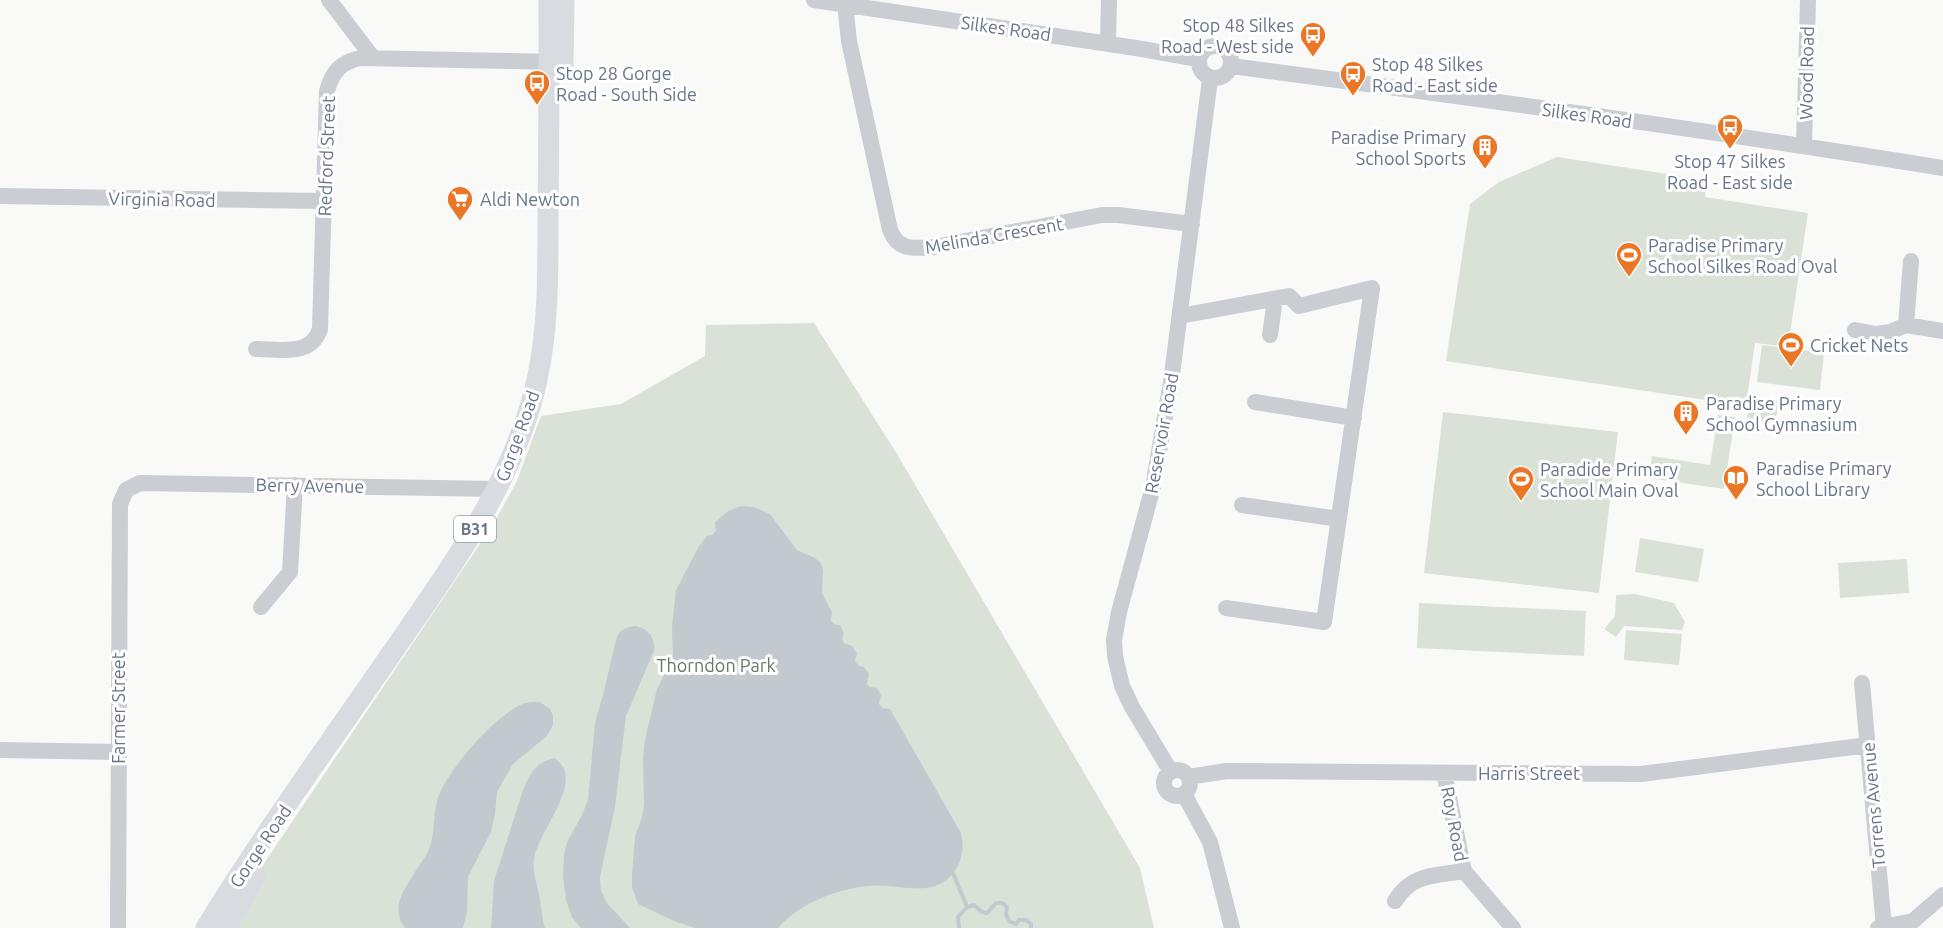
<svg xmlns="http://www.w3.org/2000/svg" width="1943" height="928" viewBox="0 0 1943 928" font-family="Ubuntu,sans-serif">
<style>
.green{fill:#dae2d8}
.water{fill:#c2cad0}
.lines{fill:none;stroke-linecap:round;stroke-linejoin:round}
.stream{stroke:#c2cad0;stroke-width:4}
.minor{stroke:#cacdd1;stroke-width:16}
.major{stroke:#d8dbe0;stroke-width:21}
.labels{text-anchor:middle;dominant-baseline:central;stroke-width:6;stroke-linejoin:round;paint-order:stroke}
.shield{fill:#fff;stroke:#959ead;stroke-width:1.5}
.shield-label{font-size:16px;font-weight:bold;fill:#67748a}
.poi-label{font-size:18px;fill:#67748a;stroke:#fff;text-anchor:start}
.street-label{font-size:18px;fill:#67748a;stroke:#fff}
.park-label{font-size:18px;fill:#637a63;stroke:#fff}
</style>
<rect width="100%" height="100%" fill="#f9faf7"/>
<!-- green -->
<path class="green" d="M 1557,157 L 1707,180 L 1705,197 L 1808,213 L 1788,347 L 1755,343 L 1746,406 L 1446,361 L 1470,204 L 1499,182 Z
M 814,323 L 897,454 L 1140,868 L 1154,928 L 226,928 L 254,878 L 492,526 L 516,483 L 541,416 L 621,404 L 705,356 L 706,325 Z
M 1762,345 L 1824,353 L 1820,390 L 1757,382 Z
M 1750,398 L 1779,401 L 1775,424 L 1747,419 Z
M 1443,412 L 1618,432 L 1599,593 L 1424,573 Z
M 1718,415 L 1735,417 L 1724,489 L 1649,478 L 1652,456 L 1710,465 Z
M 1640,538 L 1704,549 L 1698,582 L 1635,572 Z
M 1907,559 L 1909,593 L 1840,598 L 1838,563 Z
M 1635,594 L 1674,603 L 1685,622 L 1682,630 L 1624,626 L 1616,637 L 1604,629 L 1615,616 L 1616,595 Z
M 1419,603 L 1586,611 L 1584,656 L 1417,648 Z
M 1626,630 L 1682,634 L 1679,665 L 1624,660 Z"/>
<!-- water -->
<path class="water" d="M 741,506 L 754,507 L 770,514 L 797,550 L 815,558 L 821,563 L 823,571 L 822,593 L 832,612 L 831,621 L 836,625 L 840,625 L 844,633 L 842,639 L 844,643 L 852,646 L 857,653 L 855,661 L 859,666 L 864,667 L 869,674 L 867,684 L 870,687 L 877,688 L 881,695 L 879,704 L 882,708 L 890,709 L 961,833 C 964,845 963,858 956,869 C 935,902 899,882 868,886 C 836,889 799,904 778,928 L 695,928 L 674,921 L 638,904 L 632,887 L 632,875 L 635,837 L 643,814 L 644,803 L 643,759 L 645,739 L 657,689 L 673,658 L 672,627 L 676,590 L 699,546 L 707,536 L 712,535 L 716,531 L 715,522 L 728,511 Z
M 635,626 C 648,628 656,638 654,651 L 626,716 L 615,807 L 600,877 L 601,891 L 607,903 L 630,928 L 581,928 L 572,917 L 566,900 L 563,876 L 564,854 L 567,842 L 582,815 L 588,800 L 595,722 L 603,695 L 616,640 C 619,629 625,628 635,626 Z
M 540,702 L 550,709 L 553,716 L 553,725 L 547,736 L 513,764 L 497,792 L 495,814 L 491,832 L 468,877 L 467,912 L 463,928 L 405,928 C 384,902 419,872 429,849 C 436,832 432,812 439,795 C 451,766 494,717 522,704 C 527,702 534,702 540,702 Z
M 554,758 C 588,779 538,830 534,859 C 532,873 538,886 540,900 C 542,910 542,919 545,928 L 491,928 L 494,881 L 522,793 C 529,775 534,763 554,758 Z"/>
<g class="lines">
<!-- stream -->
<path class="stream" d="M 953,873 L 967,907 L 958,917 L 959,928
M 967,907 L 974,905 L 982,912 L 987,913 L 996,903 L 1002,903 L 1007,907 L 1006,914 L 1009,921 L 1016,924 L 1019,920 L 1026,920 L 1031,924 L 1031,928"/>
<!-- minor -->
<path class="minor" d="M 329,0 L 373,58
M 814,0 L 1136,48 L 1198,59
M 845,4 L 849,41 L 890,230 C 899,252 914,248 934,247 L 1102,215 L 1118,215 L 1192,224
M 1108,43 L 1109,0
M1199 62a16 16 0 1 1 32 0a16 16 0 1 1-32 0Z
M 1231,66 C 1469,97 1706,130 1943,168
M 1804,146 L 1808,0
M 0,196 L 324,201
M 1180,316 L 1289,296 L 1299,306 L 1372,288 L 1324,622 L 1226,608
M 1906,325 L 1911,261
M 1855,330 L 1876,334 L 1890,332 L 1906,325 L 1943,331
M 1270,335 L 1275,299
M 256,349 C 280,349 311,357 320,329 L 327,91 C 332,72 341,62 360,58 L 559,62
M 1255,402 L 1354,418
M 1242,505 L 1339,519
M 261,607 L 290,572 L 295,485
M 1862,683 L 1884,927
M 0,750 L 118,752
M1164 783a13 13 0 1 1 26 0a13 13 0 1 1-26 0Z
M 1171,772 L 1132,707 L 1122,686 L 1115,656 L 1114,640 L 1119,612 L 1153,487 L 1171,382 L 1210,79
M 1444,773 L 1464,871 L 1513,928
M 1188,777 L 1227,771 L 1641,774 L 1868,745
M 1184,794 L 1210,842 L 1232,928
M 1395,901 C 1412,873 1436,876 1464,871
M 118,928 L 120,504 L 126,490 L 140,483 L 497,489
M 1878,928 L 1913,921 L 1943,895"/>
<!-- major -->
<path class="major" d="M 563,66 L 564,0
M 206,928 C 265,832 332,740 396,647 C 453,564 515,480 537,380 C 549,325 548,267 548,211 C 549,141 549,70 549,0
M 226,928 L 255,876"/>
</g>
<!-- icons -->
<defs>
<g id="bus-pin" transform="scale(1.35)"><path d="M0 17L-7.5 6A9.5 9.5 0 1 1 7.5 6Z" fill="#eb7626" stroke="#fff"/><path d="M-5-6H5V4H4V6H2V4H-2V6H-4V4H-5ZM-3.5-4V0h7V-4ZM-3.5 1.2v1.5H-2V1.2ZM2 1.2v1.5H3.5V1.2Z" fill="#fff"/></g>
<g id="building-pin" transform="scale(1.35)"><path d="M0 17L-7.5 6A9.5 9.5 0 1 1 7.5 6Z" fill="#eb7626" stroke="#fff"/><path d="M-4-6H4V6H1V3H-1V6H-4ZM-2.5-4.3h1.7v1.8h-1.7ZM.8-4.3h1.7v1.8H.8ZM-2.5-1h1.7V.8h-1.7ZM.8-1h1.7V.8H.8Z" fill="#fff"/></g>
<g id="supermarket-pin" transform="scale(1.35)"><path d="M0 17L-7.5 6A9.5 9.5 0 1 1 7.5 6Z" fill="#eb7626" stroke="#fff"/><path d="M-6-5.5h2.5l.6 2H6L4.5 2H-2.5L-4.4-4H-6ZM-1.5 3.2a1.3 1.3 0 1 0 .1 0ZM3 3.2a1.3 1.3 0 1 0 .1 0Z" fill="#fff"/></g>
<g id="stadium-pin" transform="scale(1.35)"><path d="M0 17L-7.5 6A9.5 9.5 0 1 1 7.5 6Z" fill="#eb7626" stroke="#fff"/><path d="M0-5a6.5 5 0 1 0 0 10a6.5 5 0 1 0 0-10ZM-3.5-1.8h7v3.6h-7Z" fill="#fff"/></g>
<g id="library-pin" transform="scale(1.35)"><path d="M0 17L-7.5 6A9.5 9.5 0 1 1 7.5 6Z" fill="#eb7626" stroke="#fff"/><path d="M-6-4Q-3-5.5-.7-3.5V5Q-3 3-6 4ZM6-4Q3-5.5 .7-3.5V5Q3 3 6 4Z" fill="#fff"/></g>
</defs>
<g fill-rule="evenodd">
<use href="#bus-pin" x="1313" y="35"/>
<use href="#bus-pin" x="1353" y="74"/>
<use href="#bus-pin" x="537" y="83"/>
<use href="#bus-pin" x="1730" y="127"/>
<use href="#building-pin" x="1485" y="147"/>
<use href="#supermarket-pin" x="460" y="199"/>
<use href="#stadium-pin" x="1629" y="255"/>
<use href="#stadium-pin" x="1791" y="345"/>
<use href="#building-pin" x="1686" y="413"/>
<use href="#library-pin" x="1736" y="478"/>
<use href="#stadium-pin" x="1521" y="479"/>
</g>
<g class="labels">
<!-- shield labels -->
<rect class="shield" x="454" y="516" width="42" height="26" rx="4.5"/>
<g class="shield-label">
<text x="475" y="529">B31</text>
</g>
<!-- poi labels -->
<g class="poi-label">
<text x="1294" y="25" text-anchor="end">Stop 48 Silkes<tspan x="1294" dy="21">Road - West side</tspan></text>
<text x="1372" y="64">Stop 48 Silkes<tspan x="1372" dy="21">Road - East side</tspan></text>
<text x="556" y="73">Stop 28 Gorge<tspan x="556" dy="21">Road - South Side</tspan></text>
<text x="1466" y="137" text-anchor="end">Paradise Primary<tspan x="1466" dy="21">School Sports</tspan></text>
<text x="1730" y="161" text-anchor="middle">Stop 47 Silkes<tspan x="1730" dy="21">Road - East side</tspan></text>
<text x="480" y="199">Aldi Newton</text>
<text x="1648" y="245">Paradise Primary<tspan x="1648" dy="21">School Silkes Road Oval</tspan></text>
<text x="1810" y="345">Cricket Nets</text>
<text x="1706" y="403">Paradise Primary<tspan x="1706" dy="21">School Gymnasium</tspan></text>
<text x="1756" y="468">Paradise Primary<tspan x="1756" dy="21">School Library</tspan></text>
<text x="1540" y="469">Paradide Primary<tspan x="1540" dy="21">School Main Oval</tspan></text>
</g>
<!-- street labels -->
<g class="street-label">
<text transform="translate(1006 28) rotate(8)">Silkes Road</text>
<text transform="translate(1806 73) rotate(-89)">Wood Road</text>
<text transform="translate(1587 115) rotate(8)">Silkes Road</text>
<text transform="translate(326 156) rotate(-88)">Redford Street</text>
<text transform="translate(162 199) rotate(1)">Virginia Road</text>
<text transform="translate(994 235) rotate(-10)">Melinda Crescent</text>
<text transform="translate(1161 433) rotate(-80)">Reservoir Road</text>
<text transform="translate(517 436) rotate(-70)">Gorge Road</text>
<text transform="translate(310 485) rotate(1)">Berry Avenue</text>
<text transform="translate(118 708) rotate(-90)">Farmer Street</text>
<text x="1529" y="773">Harris Street</text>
<text transform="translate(1873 805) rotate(-95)">Torrens Avenue</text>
<text transform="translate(1455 824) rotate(79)">Roy Road</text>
<text transform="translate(260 846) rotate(-56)">Gorge Road</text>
</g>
<!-- park labels -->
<g class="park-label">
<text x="716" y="665">Thorndon Park</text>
</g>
</g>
</svg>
